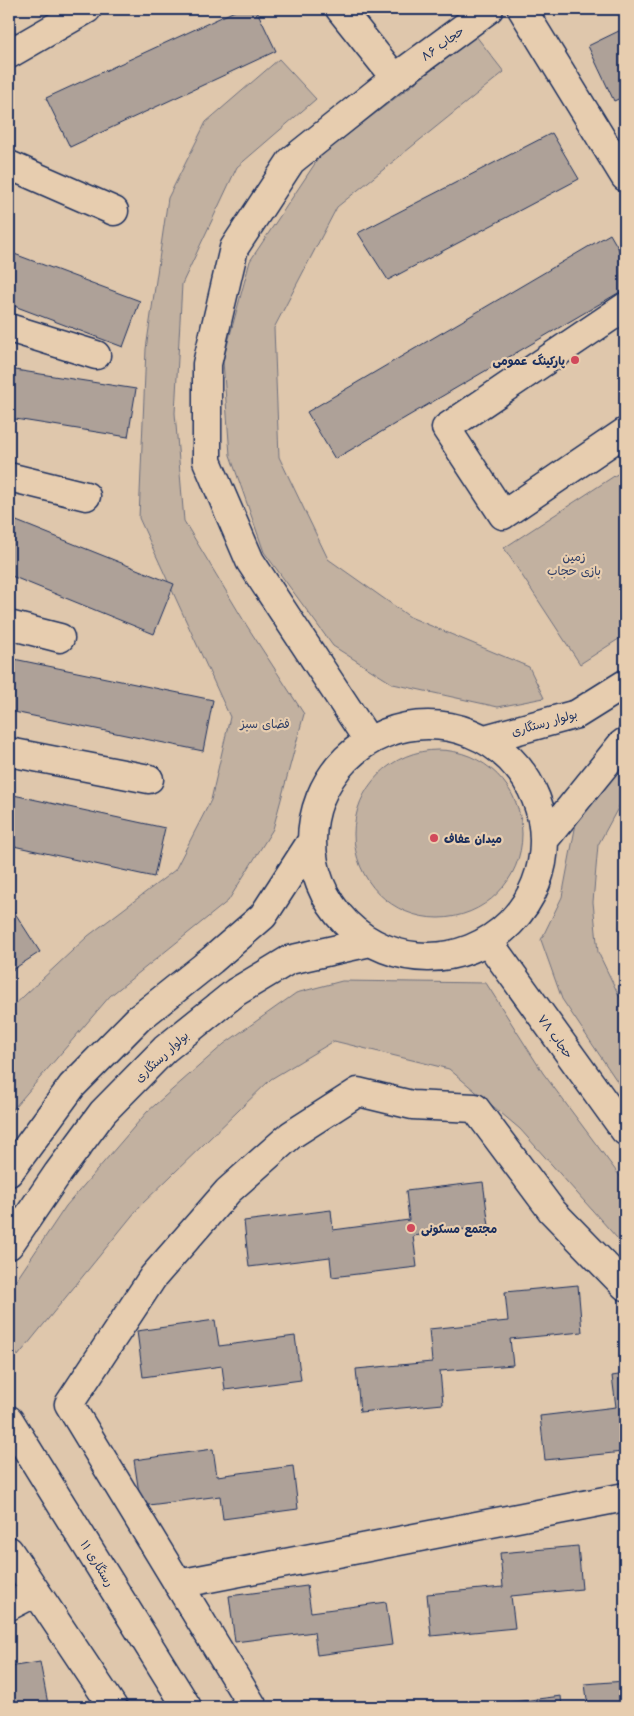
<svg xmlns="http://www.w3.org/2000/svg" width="634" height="1716" viewBox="0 0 634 1716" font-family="Mali,'Playpen Sans Arabic',sans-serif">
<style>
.green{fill:#c2b1a0;stroke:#6e707f}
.building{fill:#aea198;stroke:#1b2f5e}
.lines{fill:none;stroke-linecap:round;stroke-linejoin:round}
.minor-casing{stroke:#1b2f5e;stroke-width:31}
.minor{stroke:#e7cdaf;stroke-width:28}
.poi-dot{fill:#d1495b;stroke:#e7cdaf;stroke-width:2}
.labels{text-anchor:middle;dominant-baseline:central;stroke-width:4.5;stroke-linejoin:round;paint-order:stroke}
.street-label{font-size:12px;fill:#1b2f5e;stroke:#e7cdaf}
.poi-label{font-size:12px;font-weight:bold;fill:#1b2f5e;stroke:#e7cdaf;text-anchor:start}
.park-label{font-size:12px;fill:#2c3c65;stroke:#e7cdaf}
</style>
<rect width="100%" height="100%" fill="#dfc7ac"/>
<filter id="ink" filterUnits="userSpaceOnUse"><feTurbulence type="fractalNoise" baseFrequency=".02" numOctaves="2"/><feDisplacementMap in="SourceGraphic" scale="10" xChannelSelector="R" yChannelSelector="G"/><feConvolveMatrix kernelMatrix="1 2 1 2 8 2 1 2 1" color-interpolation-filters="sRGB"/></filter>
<g filter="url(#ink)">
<!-- green -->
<path class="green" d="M 476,36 L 504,72 L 337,207 L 274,328 L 279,457 L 328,559 L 410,617 L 529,667 L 544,698 L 498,707 L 393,684 L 333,646 L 264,552 L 230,455 L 223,361 L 250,261 L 320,156 Z
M 279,59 L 316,99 L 237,167 L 182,284 L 175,413 L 184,521 L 247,626 L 304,714 L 273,829 L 228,901 L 110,996 L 9,1114 L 9,1010 L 88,936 L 175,870 L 211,800 L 230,717 L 139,518 L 146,349 L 168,198 L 206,122 Z
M 625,469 L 625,635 L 580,664 L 504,548 Z
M354 834a84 84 0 1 1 168 0a84 84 0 1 1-168 0Z
M 625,762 L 625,795 L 598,845 L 593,902 L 598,952 L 625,1008 L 625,1093 L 562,999 L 541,940 L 562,897 L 578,813 Z
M 342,981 L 486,983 L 543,1073 L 625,1183 L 625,1247 L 520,1129 L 449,1069 L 334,1041 L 271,1079 L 140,1206 L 18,1356 L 9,1342 L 9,1291 L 66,1206 L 147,1112 L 224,1044 L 296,993 Z"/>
<!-- building -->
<path class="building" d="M 239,9 L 256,9 L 276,51 L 70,147 L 46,98 Z
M 625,28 L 625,96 L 614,101 L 588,46 Z
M 552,133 L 579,179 L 388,280 L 358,233 Z
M 610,234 L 625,260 L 625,289 L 335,459 L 307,412 Z
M 9,252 L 140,301 L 123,347 L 9,304 Z
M 9,369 L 136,389 L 128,437 L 9,418 Z
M 9,518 L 174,584 L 154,634 L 9,575 Z
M 9,658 L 213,700 L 203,751 L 9,711 Z
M 9,794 L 165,828 L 154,877 L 9,845 Z
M 13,910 L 40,952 L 9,972 L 9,913 Z
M 483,1182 L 489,1226 L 413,1236 L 417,1267 L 332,1277 L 330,1257 L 249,1267 L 244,1221 L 331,1210 L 333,1230 L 409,1220 L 406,1191 Z
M 578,1285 L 582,1332 L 510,1339 L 513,1365 L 440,1371 L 443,1404 L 360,1412 L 356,1369 L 432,1362 L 429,1329 L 508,1321 L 505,1292 Z
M 215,1320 L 219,1346 L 295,1336 L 301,1380 L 225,1390 L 222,1366 L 143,1377 L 137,1331 Z
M 625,1374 L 625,1422 L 620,1423 L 623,1452 L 545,1460 L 540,1416 L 616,1407 L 612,1376 Z
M 213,1449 L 217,1476 L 293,1466 L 298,1509 L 223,1519 L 220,1496 L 141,1506 L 134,1460 Z
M 578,1546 L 582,1589 L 511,1596 L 515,1628 L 431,1636 L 427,1594 L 503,1587 L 500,1553 Z
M 307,1586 L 311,1612 L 386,1602 L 392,1645 L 317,1655 L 314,1632 L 235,1642 L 229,1596 Z
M 40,1662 L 48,1704 L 27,1707 L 9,1707 L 9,1667 Z
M 625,1681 L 625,1707 L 588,1707 L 585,1684 Z
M 561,1696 L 562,1707 L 483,1707 L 483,1706 Z"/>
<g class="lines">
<!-- minor casing -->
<g class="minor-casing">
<path id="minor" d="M 340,9 L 395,78
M 522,9 L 625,177
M 9,54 L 87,9
M 9,165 L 114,211
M 625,307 L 446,428 L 503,515 L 625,432
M 9,328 L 96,355
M 9,477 L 86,496
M 9,625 L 60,638
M312 841a116 116 0 1 1 232 0a116 116 0 1 1-232 0Z
M 485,739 L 577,714 L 625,684
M 368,740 L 250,561 L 207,461 L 207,364 L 234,248 L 291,161 L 395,78 L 489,9
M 9,752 L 149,779
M 545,839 L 621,745 L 625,742
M 488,941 L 625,1131
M 9,1172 L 72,1086 L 138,1019 L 212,960 L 263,916 L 311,842
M 9,1245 L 58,1173 L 103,1112 L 165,1049 L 236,992 L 289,960 L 370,942
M 9,1420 L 187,1707
M 9,1551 L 113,1707
M 178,1584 L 625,1497
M 9,1606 L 36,1592
M 253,1707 L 69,1404 L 153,1277 L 228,1191 L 291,1135 L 358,1092 L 412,1105 L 475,1108 L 552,1211 L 625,1286"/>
</g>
<!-- minor -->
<use href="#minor" class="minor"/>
</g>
</g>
<!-- markers -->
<g class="poi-dot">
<circle cx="575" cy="360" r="5"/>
<circle cx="434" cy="838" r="5"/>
<circle cx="411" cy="1228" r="5"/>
</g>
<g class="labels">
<!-- street labels -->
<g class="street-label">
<text transform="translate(442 43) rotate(-36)">حجاب ۸۶</text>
<text transform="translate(544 722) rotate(-16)">بولوار رستگاری</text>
<text transform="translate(556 1036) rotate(54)">حجاب ۷۸</text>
<text transform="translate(161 1056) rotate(-43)">بولوار رستگاری</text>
<text transform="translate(98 1563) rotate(58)">رستگاری ۱۱</text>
</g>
<!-- poi labels -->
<g class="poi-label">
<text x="565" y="360" text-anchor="end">پارکینگ عمومی</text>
<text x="444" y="838">میدان عفاف</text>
<text x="421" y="1228">مجتمع مسکونی</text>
</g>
<!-- park labels -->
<g class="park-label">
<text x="574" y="556">زمین<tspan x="574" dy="14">بازی حجاب</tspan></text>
<text x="265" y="723">فضای سبز</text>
</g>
</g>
<!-- margin -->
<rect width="634" height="1716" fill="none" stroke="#e7cdaf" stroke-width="30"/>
<rect x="15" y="15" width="604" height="1686" fill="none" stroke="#1b2f5e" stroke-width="2" filter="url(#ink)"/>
</svg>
